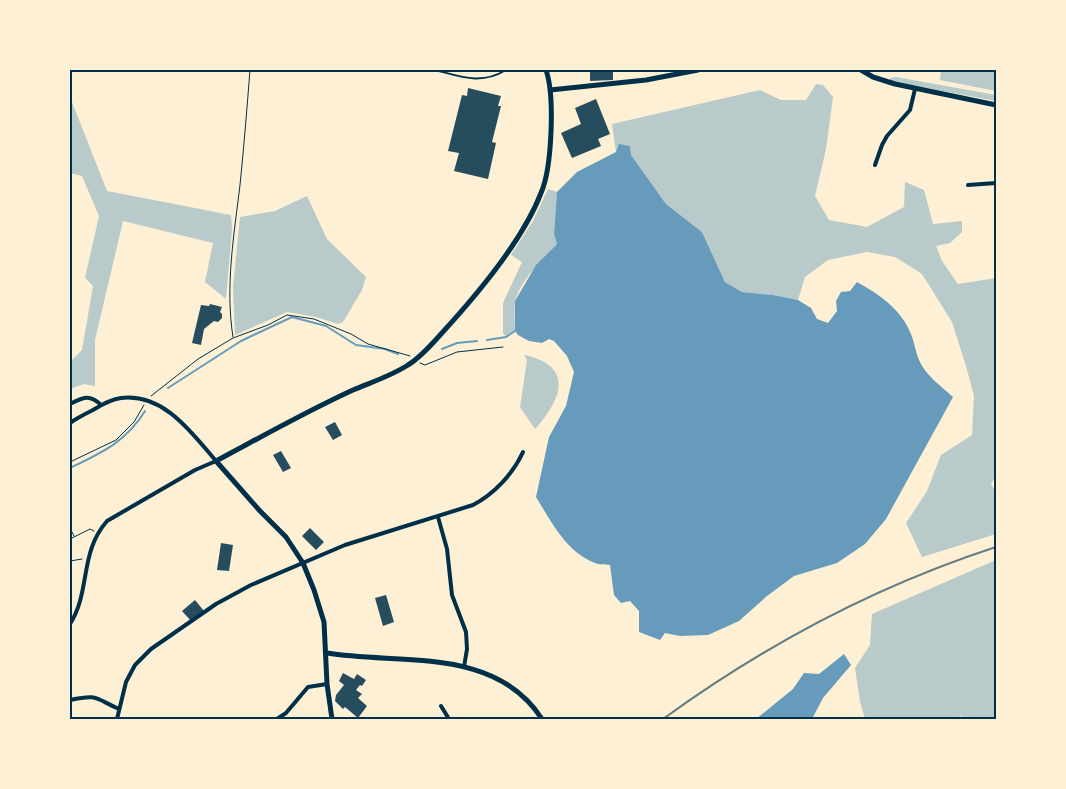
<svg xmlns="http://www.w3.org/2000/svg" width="1066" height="789" viewBox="0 0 1066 789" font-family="'Nunito Sans',sans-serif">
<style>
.green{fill:#b9caca}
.water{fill:#669bbc}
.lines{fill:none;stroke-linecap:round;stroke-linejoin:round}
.stream{stroke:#669bbc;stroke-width:2}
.building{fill:#264d5e}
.path{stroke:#003049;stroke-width:1}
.service{stroke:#003049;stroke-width:2}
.minor{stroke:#003049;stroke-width:4}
.tertiary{stroke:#003049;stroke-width:5}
.rail{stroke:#657d81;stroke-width:2}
.neatline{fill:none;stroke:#003049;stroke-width:2}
</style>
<rect width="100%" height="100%" fill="#fdf0d5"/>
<!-- green -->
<path class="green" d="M 941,70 L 996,70 L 996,91 L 940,80 Z
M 896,77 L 996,95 L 996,101 L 890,81 L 890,78 Z
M 816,84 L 823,85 L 833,97 L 826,149 L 815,196 L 829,220 L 867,227 L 904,207 L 905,182 L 924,190 L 933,224 L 962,221 L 962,232 L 950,243 L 936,246 L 942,261 L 958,284 L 996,278 L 996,474 L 991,485 L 996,491 L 996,534 L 922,557 L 906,523 L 927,491 L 941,455 L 972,435 L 974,396 L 966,366 L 952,322 L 922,274 L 895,257 L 867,252 L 828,260 L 805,277 L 798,300 L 773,295 L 742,292 L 725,282 L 702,232 L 666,204 L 631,155 L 630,146 L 616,152 L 612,124 L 760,90 L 781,100 L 806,100 Z
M 70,97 L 107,191 L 231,215 L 232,229 L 226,299 L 205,282 L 213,243 L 123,221 L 95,340 L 95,386 L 84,384 L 70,389 L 70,362 L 82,350 L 93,286 L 85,278 L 99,216 L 82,176 L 70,173 Z
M 548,189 L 557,192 L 554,234 L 557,244 C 543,258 518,283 515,303 C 514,311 515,322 515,331 L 506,337 L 503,333 L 503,303 L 522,262 L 511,255 L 533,221 Z
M 307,196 L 327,239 L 366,277 L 362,290 L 343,322 L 338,324 L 316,317 L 287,312 L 235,335 L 233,287 L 240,217 L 275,211 Z
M 524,355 C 576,366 561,400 535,429 L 520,407 L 527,360 Z
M 996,560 L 996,719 L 962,719 L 962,716 L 951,719 L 865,719 L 860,702 L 855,668 L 870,645 L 872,614 Z"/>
<!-- water -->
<path class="water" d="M 619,144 L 630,146 L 631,155 L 666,204 L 702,232 L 725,282 L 742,292 L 773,295 L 798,300 L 811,308 L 817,319 L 828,323 L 837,311 L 836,301 L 841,292 L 850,291 L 857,282 C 880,295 901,309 911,334 C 915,344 916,355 921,364 C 928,377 942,387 953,397 L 886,519 L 865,544 L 837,563 L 794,576 L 767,596 L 739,621 L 708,635 L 680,636 L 665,633 L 660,640 L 639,632 L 639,611 L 630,601 L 621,603 L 614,595 L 610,565 C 605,564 599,565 595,563 C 566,552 551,521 536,497 L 549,437 L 566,406 L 574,372 L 567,356 L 554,341 L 549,339 L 542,343 L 529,341 L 518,335 L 515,331 L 515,301 L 536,265 L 557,244 L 554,234 L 557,192 L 577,172 L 616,152 Z
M 844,654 L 851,665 L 823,698 L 812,719 L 756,719 L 793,689 L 804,673 L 819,674 Z"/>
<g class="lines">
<!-- stream -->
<path class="stream" d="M 487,340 L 506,337 L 515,331
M 442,349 L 457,343 L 477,341
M 168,388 L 241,341 L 292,317 L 326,326 L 356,345 L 385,349 L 398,354
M 70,468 C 101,453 126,442 145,411"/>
</g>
<!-- building -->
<path class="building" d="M 590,70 L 613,70 L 613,80 L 590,81 Z
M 468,88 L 501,96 L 498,106 L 501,106 L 492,142 L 496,143 L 488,179 L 454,171 L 459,153 L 448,151 L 462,95 L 467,96 Z
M 596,99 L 610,134 L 598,139 L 601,146 L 572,158 L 561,133 L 581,124 L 575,108 Z
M 210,304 L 222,307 L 220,312 L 222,314 L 222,318 L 218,322 L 214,321 L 204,329 L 201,345 L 192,343 L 201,305 L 209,306 Z
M 335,422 L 342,435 L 333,440 L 325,427 Z
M 281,451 L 291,468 L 283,472 L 273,455 Z
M 310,528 L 324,542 L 316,550 L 302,536 Z
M 221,543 L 233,545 L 229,571 L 217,570 Z
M 386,595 L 394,622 L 383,626 L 375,598 Z
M 195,600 L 204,611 L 191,621 L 182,611 Z
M 343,673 L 354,679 L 357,674 L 366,680 L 362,686 L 360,685 L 356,690 L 362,694 L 358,698 L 367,706 L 358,718 L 345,707 L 343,709 L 335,701 L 336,695 L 344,685 L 339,681 Z"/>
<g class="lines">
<!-- path -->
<path class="path" d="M 233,337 C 225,287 234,235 240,185 C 244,146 247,108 250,70
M 420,363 L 425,365 L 457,352 L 503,347
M 151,396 L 198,359 L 233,338 L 268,325 L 287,315 L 314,319 L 351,334 L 368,344 L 410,356
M 70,462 L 116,440 L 134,422 L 144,405
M 70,528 L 74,536
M 70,539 L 90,529 L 94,531
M 70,561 L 82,559"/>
<!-- service -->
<path class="service" d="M 435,70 C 462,77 481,85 506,70"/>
<!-- minor -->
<path class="minor" d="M 875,165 L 882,145 L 887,136 L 910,110 L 915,89
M 968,185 L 996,183
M 70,404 C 83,397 90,394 101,405
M 70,423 C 77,418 85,414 93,410 C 101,405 112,399 121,398 C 164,393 192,433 216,461 L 195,470 L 107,521 C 79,553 91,591 70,624
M 438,517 L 447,549 L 452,595 L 466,632 L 467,649 L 464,667
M 70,700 C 99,694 94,698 119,709
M 441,706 L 449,719
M 117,719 L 126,682 L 135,665 L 151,649 L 216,604 L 251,585 L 345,545 L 473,505 C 494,494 513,474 523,452
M 277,719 L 286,713 L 308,687 L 327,684"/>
<!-- tertiary -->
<path class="tertiary" d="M 861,70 L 873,77 L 895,84 L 996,105
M 550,90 L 646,80 L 698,70
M 327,653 C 401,665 495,646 542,719
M 332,719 L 327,684 L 324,622 L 314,590 L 303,563 L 286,537 L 260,511 L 216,461 C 261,437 307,411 353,390 C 372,382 391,376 408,365 C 421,357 431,345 441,334 C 475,297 523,240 541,193 C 552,168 555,96 546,70"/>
<!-- rail -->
<path class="rail" d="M 663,719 C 765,645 876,586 996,547"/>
</g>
<!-- border -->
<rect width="1066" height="789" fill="none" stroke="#fdf0d5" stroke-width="142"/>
<rect x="71" y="71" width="924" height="647" class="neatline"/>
</svg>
